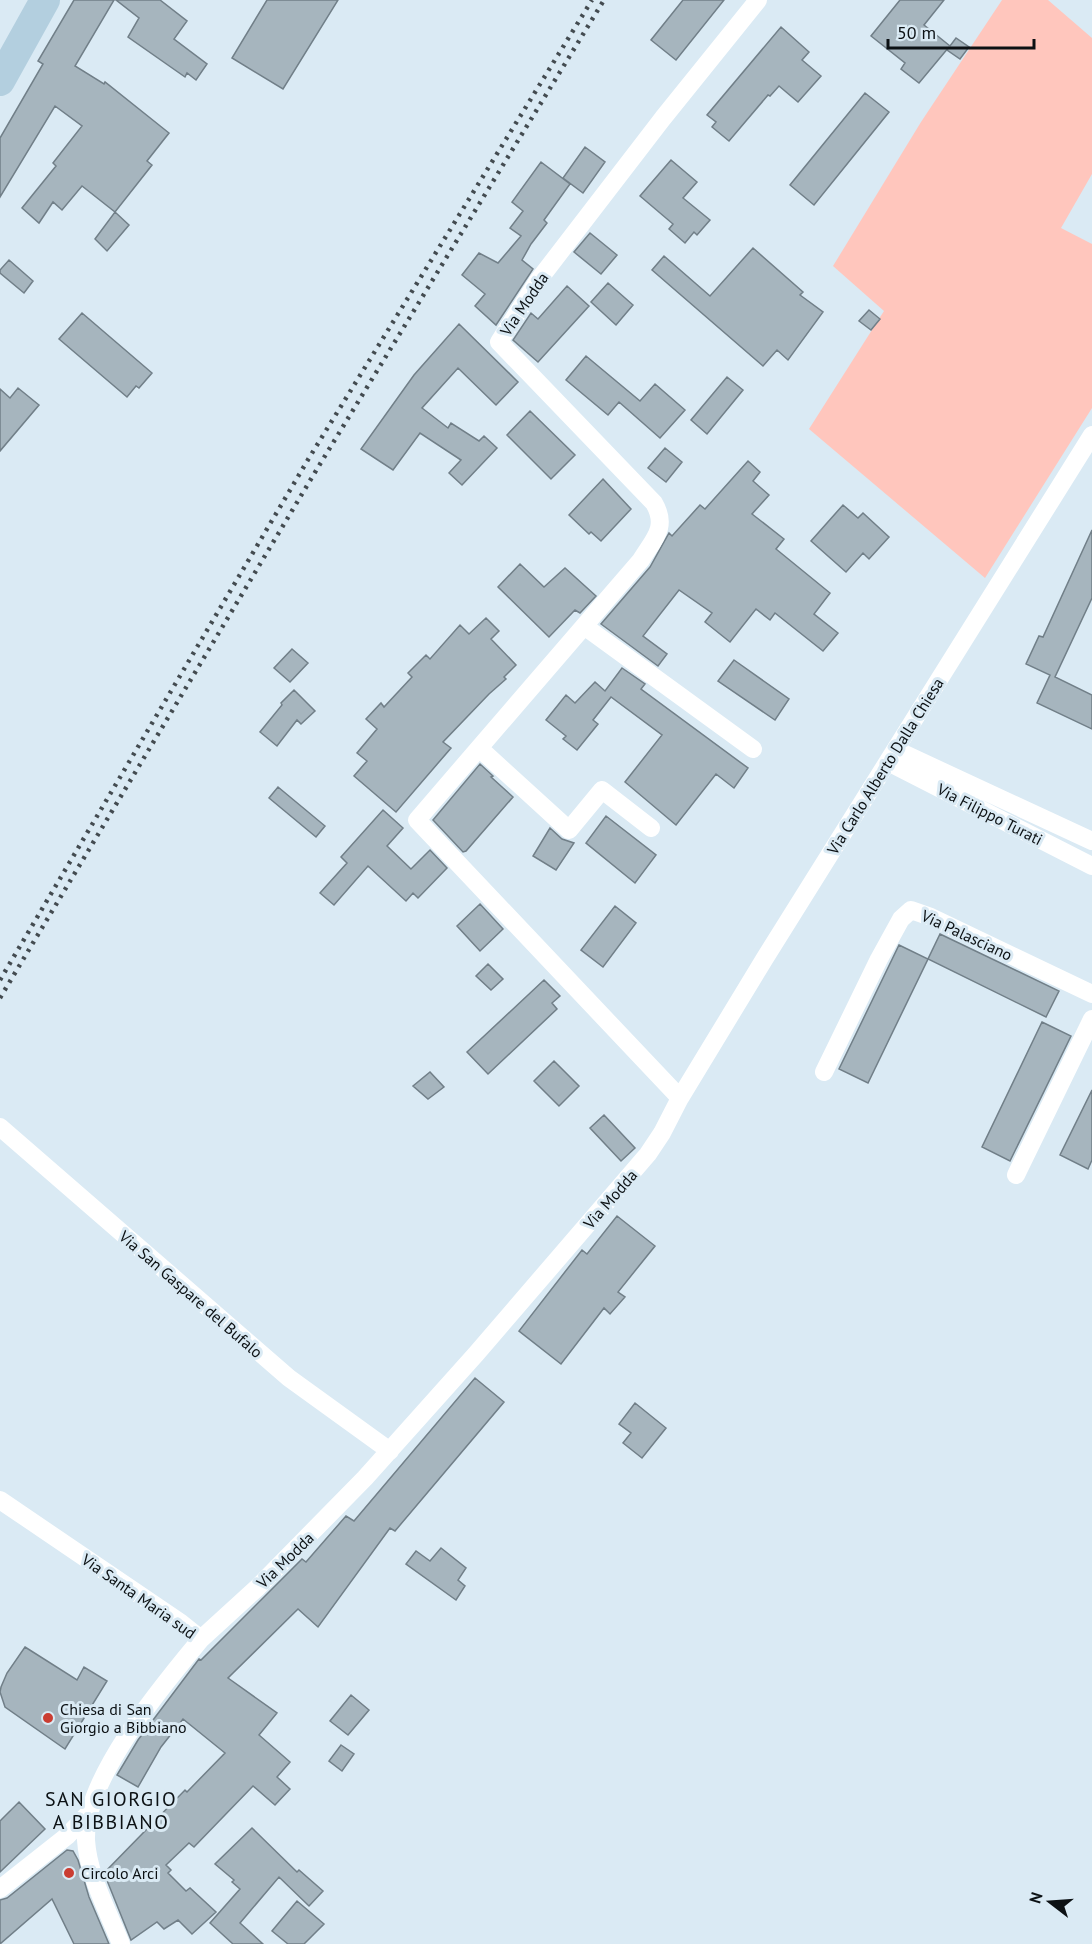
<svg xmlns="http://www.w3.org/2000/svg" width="1092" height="1944" viewBox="0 0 1092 1944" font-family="'PT Sans',sans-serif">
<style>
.green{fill:#ffc6bd}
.building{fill:#a6b5be;stroke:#717f88;stroke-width:1.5}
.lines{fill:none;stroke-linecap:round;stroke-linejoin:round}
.street{stroke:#fff;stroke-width:18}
.primary{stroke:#b3cfdf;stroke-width:30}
.rail{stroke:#434b50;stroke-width:4.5;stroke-dasharray:3 6;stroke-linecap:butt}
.poi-dot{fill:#ca3d32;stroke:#daeaf4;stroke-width:2}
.labels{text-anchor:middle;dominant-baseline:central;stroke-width:6;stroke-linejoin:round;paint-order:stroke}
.street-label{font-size:16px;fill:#0c1114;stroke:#daeaf4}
.poi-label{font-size:16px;fill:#0c1114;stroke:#daeaf4;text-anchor:start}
.quarter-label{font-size:20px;letter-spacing:1.5px;fill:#0c1114;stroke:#daeaf4}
</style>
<rect width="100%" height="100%" fill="#daeaf4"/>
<!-- green -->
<path class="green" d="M 1002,0 L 1048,0 L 1092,38 L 1092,174 L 1061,228 L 1092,244 L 1092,408 L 985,578 L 809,429 L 884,311 L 833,266 L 921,122 Z"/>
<!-- building -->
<path class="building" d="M 74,0 L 114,0 L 75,66 L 104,84 L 105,82 L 169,133 L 147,161 L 152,165 L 115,212 L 82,186 L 62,210 L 53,202 L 39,223 L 22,208 L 56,166 L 53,163 L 82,126 L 55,106 L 0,197 L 0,138 L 43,64 L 38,61 Z
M 116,0 L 160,0 L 187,21 L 174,39 L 207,64 L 196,80 L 187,73 L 185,77 L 128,37 L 139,18 Z
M 267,0 L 338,0 L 283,89 L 232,58 Z
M 683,0 L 724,0 L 676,60 L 651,40 Z
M 900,0 L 944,0 L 924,25 L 950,46 L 956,38 L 969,47 L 960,59 L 947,50 L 949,47 L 919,83 L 901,69 L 905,63 L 871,36 Z
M 781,27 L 809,52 L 802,60 L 821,76 L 798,102 L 779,86 L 770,96 L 768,95 L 729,141 L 712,127 L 716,122 L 707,115 Z
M 865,93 L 889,112 L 814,205 L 790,185 Z
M 585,147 L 605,162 L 583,193 L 563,178 Z
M 671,160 L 697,182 L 683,198 L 710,220 L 697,235 L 694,232 L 685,243 L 669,229 L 673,224 L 640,196 Z
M 541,162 L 570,184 L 544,220 L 547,223 L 531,244 L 522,260 L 533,269 L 496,325 L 475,306 L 485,294 L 462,275 L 479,253 L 498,263 L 521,236 L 510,228 L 523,211 L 512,202 Z
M 115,212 L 129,225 L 107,251 L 95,239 Z
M 590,233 L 617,255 L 601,274 L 574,252 Z
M 753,248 L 803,292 L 800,295 L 823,312 L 788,360 L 777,350 L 763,366 L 652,270 L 664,256 L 710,296 Z
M 9,260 L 33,281 L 24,293 L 0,273 L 0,270 Z
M 608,283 L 633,305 L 616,325 L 591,302 Z
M 567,286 L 589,306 L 538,362 L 513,340 L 531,313 L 538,319 Z
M 869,310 L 880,319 L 871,330 L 859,321 Z
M 82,313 L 152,373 L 139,388 L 136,386 L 127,397 L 59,339 Z
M 459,324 L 518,382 L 496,405 L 458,368 L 422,408 L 448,428 L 451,423 L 479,441 L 484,436 L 497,448 L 462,485 L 449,473 L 461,460 L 420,433 L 393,470 L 361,449 L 414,375 Z
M 586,356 L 640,401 L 655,384 L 685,410 L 660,438 L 619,402 L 608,415 L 566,380 Z
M 727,377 L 743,390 L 707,434 L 691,420 Z
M 18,388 L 39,405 L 0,451 L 0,389 L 10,398 Z
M 530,411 L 575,455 L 551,479 L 507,435 Z
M 665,448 L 682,462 L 666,482 L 648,468 Z
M 748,461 L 760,472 L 753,481 L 769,495 L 752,514 L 784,539 L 776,549 L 830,593 L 814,614 L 838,633 L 823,651 L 775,613 L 770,620 L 756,609 L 730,642 L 705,622 L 712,613 L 679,590 L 643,636 L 667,654 L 658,666 L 601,624 L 650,567 L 669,533 L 672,536 L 700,505 L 705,509 Z
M 603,479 L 631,509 L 601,541 L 591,532 L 589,534 L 569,515 Z
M 843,505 L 858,518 L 863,513 L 889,537 L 869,559 L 863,553 L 846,572 L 811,541 Z
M 1092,530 L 1092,598 L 1055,677 L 1092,695 L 1092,729 L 1037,703 L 1050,675 L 1026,664 L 1039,636 L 1043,637 Z
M 520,564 L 544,587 L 565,568 L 596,596 L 580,613 L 575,610 L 549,637 L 498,587 Z
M 486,618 L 499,631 L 491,639 L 516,665 L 504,677 L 506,679 L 489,694 L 443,742 L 451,748 L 396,812 L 354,776 L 367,761 L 357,753 L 377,729 L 366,719 L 381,703 L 384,707 L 412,677 L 408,673 L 426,655 L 430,659 L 460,625 L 469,634 Z
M 292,649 L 308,663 L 290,682 L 274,668 Z
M 734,660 L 789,699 L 775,720 L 718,681 Z
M 622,668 L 645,684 L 641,689 L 748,768 L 734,788 L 716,774 L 676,825 L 625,782 L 662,735 L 611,697 L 593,720 L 598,724 L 577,750 L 563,739 L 566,736 L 546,720 L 566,695 L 575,703 L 595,682 L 605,691 Z
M 294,690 L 315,711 L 301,724 L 297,720 L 277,746 L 260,732 L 282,705 L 281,703 Z
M 480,764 L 493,776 L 491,777 L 513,797 L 466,851 L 463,852 L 433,820 Z
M 278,787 L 325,826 L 316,837 L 269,798 Z
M 383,810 L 403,828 L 387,846 L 411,869 L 430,850 L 447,868 L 418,898 L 413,893 L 406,901 L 368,866 L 334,905 L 320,893 L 347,863 L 341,857 Z
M 606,816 L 656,855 L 635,883 L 586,843 Z
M 550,828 L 562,839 L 574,843 L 556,870 L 533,856 Z
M 480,904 L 503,929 L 480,951 L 457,926 Z
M 615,906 L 636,923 L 603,967 L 581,950 Z
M 940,934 L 1059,991 L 1046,1017 L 928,959 Z
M 899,945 L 928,959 L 868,1083 L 839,1069 Z
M 488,964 L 503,979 L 491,990 L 476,976 Z
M 544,980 L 560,996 L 552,1003 L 557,1009 L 488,1074 L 467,1052 Z
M 1042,1022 L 1071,1036 L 1010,1161 L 982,1147 Z
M 554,1061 L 579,1086 L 559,1106 L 534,1081 Z
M 430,1072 L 444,1087 L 428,1099 L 413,1086 Z
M 1092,1090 L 1092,1160 L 1088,1169 L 1060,1155 Z
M 604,1115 L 635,1148 L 621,1161 L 590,1128 Z
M 617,1216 L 655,1246 L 618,1292 L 625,1297 L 610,1314 L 604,1308 L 561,1364 L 519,1331 L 582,1250 L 587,1254 Z
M 475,1378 L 504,1402 L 395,1531 L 390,1528 L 318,1627 L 298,1609 L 228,1678 L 277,1713 L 259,1735 L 290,1762 L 277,1777 L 290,1789 L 275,1805 L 253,1786 L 194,1847 L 189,1843 L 166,1865 L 171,1870 L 168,1873 L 186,1891 L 190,1888 L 216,1912 L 192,1934 L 178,1920 L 164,1929 L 157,1922 L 131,1940 L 104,1873 L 185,1790 L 187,1792 L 225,1753 L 183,1719 L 161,1747 L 138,1787 L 117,1775 L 138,1740 L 199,1659 L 201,1660 L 302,1559 L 306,1562 L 346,1516 L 354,1521 Z
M 635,1403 L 666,1428 L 642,1458 L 623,1443 L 631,1433 L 619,1424 Z
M 441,1548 L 466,1568 L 458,1580 L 465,1586 L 456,1600 L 406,1564 L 416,1551 L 430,1561 Z
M 25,1647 L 77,1680 L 84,1667 L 107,1681 L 65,1749 L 5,1707 L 0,1692 L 1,1687 L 7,1673 Z
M 351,1695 L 369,1710 L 348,1735 L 330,1721 Z
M 341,1745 L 354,1754 L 342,1771 L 329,1761 Z
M 19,1802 L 45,1829 L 0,1872 L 0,1821 Z
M 252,1828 L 297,1872 L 299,1870 L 323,1891 L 309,1906 L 279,1877 L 240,1923 L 263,1944 L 233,1944 L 210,1923 L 240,1889 L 232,1882 L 234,1880 L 215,1864 Z
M 67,1850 L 73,1851 L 78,1860 L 89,1897 L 109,1944 L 74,1944 L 52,1899 L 0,1944 L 0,1900 L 7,1898 Z
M 297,1901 L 324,1924 L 304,1944 L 288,1944 L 272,1931 Z"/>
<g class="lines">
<!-- street -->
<path class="street" d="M 584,626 L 753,749
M 479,748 L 569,830 L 602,790 L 651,828
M 896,750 L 1092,841
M 888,762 L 1092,866
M 824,1072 L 879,959 L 901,919 L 911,910 L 931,917 L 1092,994
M 680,1098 L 417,820 L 641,560 C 654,539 668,527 654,503 L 499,342 L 537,282 L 663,118 L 758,0
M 0,1127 L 289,1378 L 390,1451
M 1016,1175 L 1092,1019
M 0,1500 L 181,1623 L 201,1639 C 163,1685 84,1778 86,1840 C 88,1875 108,1911 121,1944
M 201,1639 L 258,1587 L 365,1478 L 476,1354 L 648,1154 L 662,1133 L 680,1098 L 765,958 L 1092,435
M 0,1889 L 67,1836 L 90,1812"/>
<!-- primary -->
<path class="primary" d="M 0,81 L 45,0"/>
<!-- rail -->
<path class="rail" d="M 0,980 L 309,458 L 592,0
M 0,998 L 317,469 L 604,0"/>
</g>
<!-- markers -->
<g class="poi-dot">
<circle cx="48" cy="1718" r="6"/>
<circle cx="69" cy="1873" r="6"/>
</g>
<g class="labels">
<!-- street labels -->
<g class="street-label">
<text transform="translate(524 304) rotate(-56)">Via Modda</text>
<text transform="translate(885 766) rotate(-58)">Via Carlo Alberto Dalla Chiesa</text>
<text transform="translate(990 814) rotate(27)">Via Filippo Turati</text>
<text transform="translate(967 935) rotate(25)">Via Palasciano</text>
<text transform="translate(610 1199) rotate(-49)">Via Modda</text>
<text transform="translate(191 1294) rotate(41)">Via San Gaspare del Bufalo</text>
<text transform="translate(285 1560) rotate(-44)">Via Modda</text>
<text transform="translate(139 1596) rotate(35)">Via Santa Maria sud</text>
</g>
<!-- poi labels -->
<g class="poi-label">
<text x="60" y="1709">Chiesa di San<tspan x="60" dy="18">Giorgio a Bibbiano</tspan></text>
<text x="81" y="1873">Circolo Arci</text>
</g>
<!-- quarter labels -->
<g class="quarter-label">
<text x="111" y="1799">SAN GIORGIO<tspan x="111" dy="23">A BIBBIANO</tspan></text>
</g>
</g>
<!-- north arrow -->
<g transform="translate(1050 1902) rotate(287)" stroke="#daeaf4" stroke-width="4.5" paint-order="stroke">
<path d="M0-4.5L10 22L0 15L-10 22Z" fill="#0c1114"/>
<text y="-9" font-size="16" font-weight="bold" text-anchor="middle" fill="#0c1114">N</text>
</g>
<!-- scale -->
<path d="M888 39v9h146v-9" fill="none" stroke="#0c1114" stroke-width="3"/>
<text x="897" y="39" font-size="18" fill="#0c1114" stroke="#daeaf4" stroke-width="4.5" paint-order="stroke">50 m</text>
</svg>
